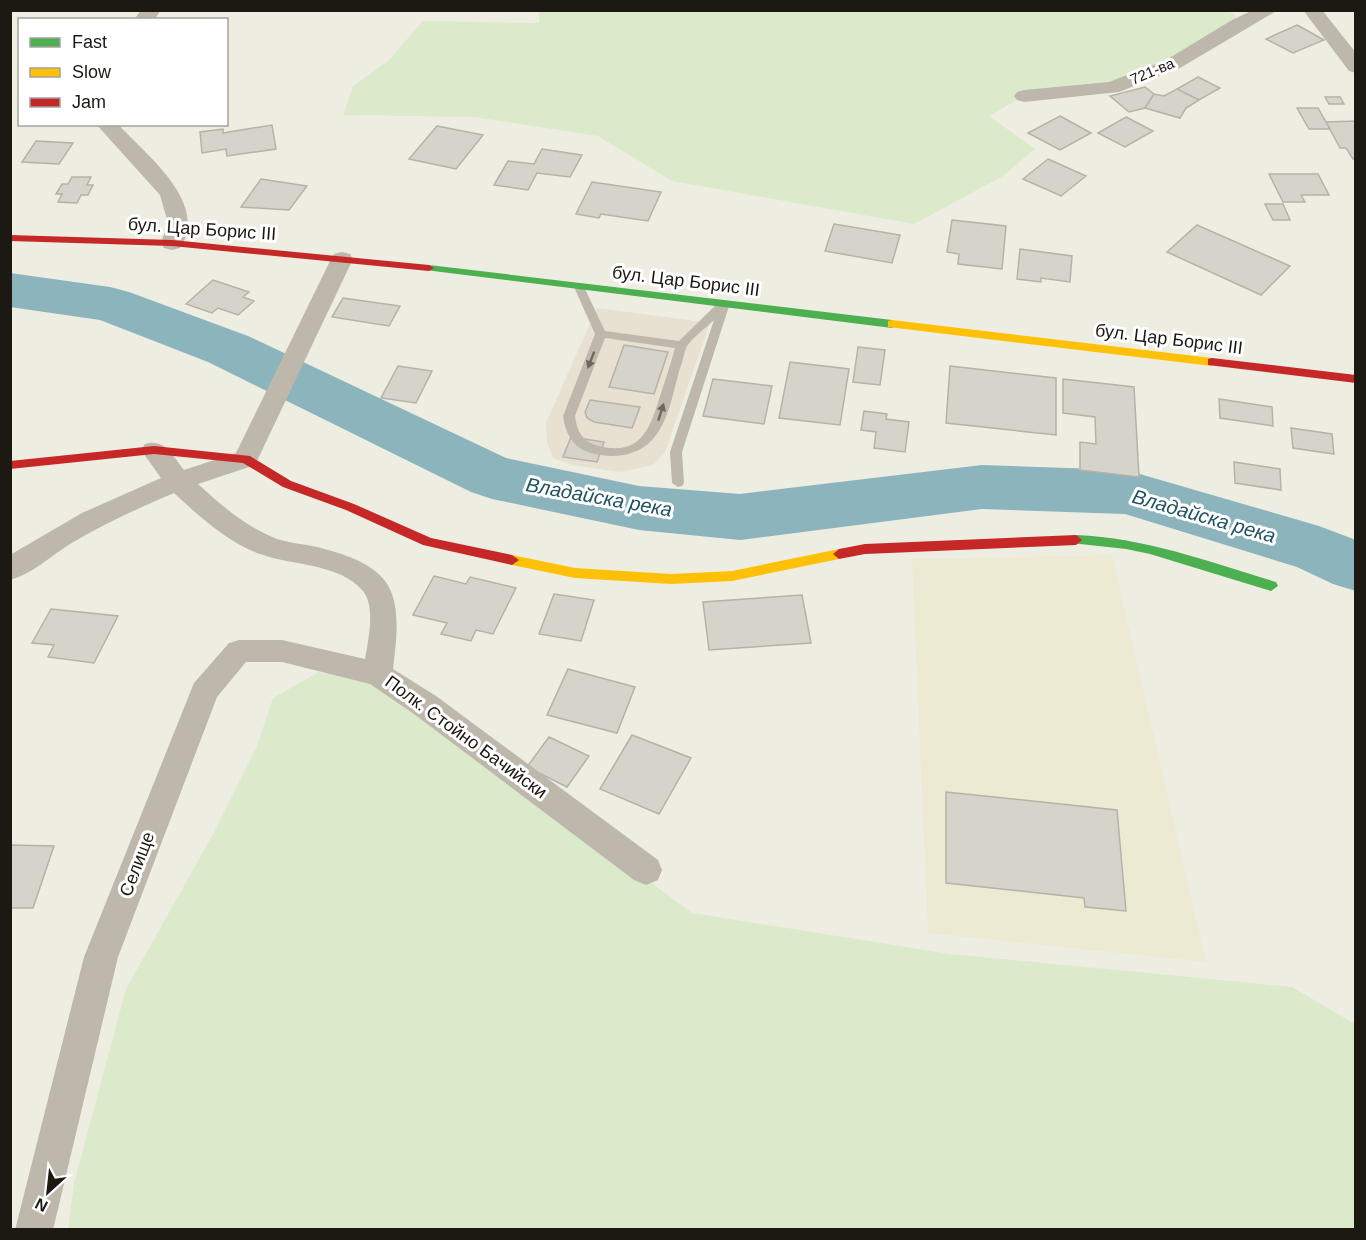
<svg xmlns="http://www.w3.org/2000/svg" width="1366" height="1240" viewBox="0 0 1366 1240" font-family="Helvetica,sans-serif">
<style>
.commercial{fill:#e8e0d0}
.built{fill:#edead4}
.green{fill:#dceacc}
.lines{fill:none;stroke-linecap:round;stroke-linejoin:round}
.river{fill:#8bb4bd;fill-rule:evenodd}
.building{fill:#d6d3ca;stroke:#b5b2a9;stroke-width:1.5}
.lane{fill:#beb7ab;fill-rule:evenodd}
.street{fill:#beb7ab;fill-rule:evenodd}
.fast{fill:#4caf50;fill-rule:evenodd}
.slow{fill:#ffc107;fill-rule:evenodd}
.jam{fill:#c62828;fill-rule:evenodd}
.oneway{fill:#6c685e}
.labels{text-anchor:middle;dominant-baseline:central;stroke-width:6;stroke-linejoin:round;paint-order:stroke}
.far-street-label{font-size:15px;fill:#1b1912;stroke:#fff}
.street-label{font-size:18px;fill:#1b1912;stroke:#fff}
.water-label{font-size:20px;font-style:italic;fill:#205360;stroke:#fff}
</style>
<rect width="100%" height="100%" fill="#eeede1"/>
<!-- commercial -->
<path class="commercial" d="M 597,308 L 710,323 L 665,452 L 653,465 L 620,472 L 572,465 L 553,458 L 547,442 L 546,423 Z"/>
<!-- built -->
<path class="built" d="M 1112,555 L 1206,962 L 928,933 L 912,559 Z"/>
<!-- green -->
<path class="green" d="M 539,10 L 1226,10 L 1235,15 L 1239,24 L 1112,88 L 1024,96 L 989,116 L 1035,149 L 1003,176 L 914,224 L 672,181 L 598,136 L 474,117 L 343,115 L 353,86 L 388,61 L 423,21 L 539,23 Z
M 319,672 L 385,685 L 692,913 L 950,954 L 1292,987 L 1355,1024 L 1355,1229 L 68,1230 L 74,1183 L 126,989 L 212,836 L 257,746 L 273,698 Z"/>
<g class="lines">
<!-- river -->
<path class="river" d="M 10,273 L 110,287 L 129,292 L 248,336 L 506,458 L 639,486 L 740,494 L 982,465 L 1126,470 L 1319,526 L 1356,540 L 1356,591 L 1333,584 L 1297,567 L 1125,514 L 982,509 L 740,540 L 639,530 L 492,499 L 471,492 L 208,362 L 100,320 L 10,307 Z"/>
</g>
<!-- building -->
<path class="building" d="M 1297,25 L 1324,40 L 1293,53 L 1266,39 Z
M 1198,77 L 1220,88 L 1199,100 L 1177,89 Z
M 1145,87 L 1154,94 L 1145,108 L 1129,112 L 1110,96 Z
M 1177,89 L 1199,100 L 1186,108 L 1180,118 L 1145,108 L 1154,94 L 1164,96 Z
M 1325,97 L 1340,97 L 1344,104 L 1329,104 Z
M 1297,108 L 1318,108 L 1330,129 L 1309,129 Z
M 1060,116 L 1091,133 L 1060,150 L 1028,133 Z
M 1126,117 L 1153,131 L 1125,147 L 1098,133 Z
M 1356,121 L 1356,159 L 1353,159 L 1346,148 L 1340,148 L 1326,122 Z
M 272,125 L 276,149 L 227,156 L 226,149 L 202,153 L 200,132 L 223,129 L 223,133 Z
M 437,126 L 483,135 L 456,169 L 409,159 Z
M 36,141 L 73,143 L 59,164 L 22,162 Z
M 542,149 L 582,155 L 570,177 L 537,173 L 528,190 L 494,185 L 508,161 L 534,164 Z
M 1048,159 L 1086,176 L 1061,196 L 1023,179 Z
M 1269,174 L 1318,174 L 1329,195 L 1301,195 L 1305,202 L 1283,202 Z
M 72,177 L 91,177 L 87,185 L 93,185 L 88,195 L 81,195 L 77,203 L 58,202 L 62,194 L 56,194 L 62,184 L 68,184 Z
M 261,179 L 307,186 L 289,210 L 241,207 Z
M 592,182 L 661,192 L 648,221 L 601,214 L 599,218 L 576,214 Z
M 1265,204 L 1283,204 L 1290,220 L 1273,220 Z
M 952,220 L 1006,226 L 1002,269 L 958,264 L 959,254 L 947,252 Z
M 834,224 L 900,235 L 892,263 L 825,251 Z
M 1197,225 L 1290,266 L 1261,295 L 1167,252 Z
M 1020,249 L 1072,256 L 1070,282 L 1041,278 L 1041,282 L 1017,279 Z
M 213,280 L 249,292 L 243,297 L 254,301 L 238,315 L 218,308 L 212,313 L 186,304 Z
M 343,298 L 400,306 L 389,326 L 332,317 Z
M 624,345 L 668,352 L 654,394 L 609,387 Z
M 858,347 L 885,350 L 880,385 L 853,382 Z
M 790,362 L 849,369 L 840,425 L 779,418 Z
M 398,366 L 432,371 L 416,403 L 381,398 Z
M 950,366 L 1056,378 L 1056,435 L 946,423 Z
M 713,379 L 772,386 L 764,424 L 703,416 Z
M 1063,379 L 1134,387 L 1139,477 L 1080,470 L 1080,442 L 1096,444 L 1095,417 L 1063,413 Z
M 1219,399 L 1272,407 L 1273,426 L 1220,418 Z
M 590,400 L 640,407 L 632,428 L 594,422 L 587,418 L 585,412 Z
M 864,411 L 887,414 L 886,419 L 909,422 L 905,452 L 874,448 L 876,432 L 861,430 Z
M 1291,428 L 1332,434 L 1334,454 L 1293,448 Z
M 571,437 L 604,442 L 597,462 L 563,457 Z
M 1234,462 L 1280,469 L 1281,490 L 1235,483 Z
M 434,576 L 466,584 L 470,577 L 516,588 L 493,634 L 476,630 L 471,641 L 441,634 L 447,623 L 413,615 Z
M 554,594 L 594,600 L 581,641 L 539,634 Z
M 802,595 L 811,643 L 709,650 L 703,602 Z
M 51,609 L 118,616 L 94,663 L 48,657 L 54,645 L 32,643 Z
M 568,669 L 635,687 L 617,733 L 547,715 Z
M 632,735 L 691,758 L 659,814 L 600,789 Z
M 549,737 L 589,756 L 567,787 L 527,767 Z
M 946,792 L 1117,810 L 1126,911 L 1085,907 L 1084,898 L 946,883 Z
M 10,845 L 54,846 L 33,908 L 10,908 Z"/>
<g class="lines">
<!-- lane -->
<path class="lane" d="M 579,284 L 584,287 L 605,331 L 679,341 L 720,301 L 728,301 L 730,303 L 682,452 L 684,483 L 682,486 L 678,487 L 672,483 L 670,452 L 714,320 C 706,328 693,337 687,346 C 684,352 683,362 680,368 C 670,403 666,447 624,455 C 610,457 596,456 583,450 C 570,443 565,430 563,416 L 595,334 L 574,287 ZM 605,338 L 675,348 C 671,363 666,378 661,393 C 651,425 643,457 599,446 C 583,442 577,432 575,416 Z"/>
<!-- street -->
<path class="street" d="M 141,10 L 161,10 L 154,20 L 134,20 Z
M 1253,10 L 1278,10 L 1180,68 L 1119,92 L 1024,102 L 1017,100 L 1014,96 L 1017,92 L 1024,90 L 1109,82 L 1166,60 L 1232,20 Z
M 1303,10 L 1322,10 L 1356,53 L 1356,73 L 1349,71 Z
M 96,124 L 118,124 C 146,155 210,203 180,248 L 172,250 L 164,248 L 161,243 L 168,223 L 160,195 Z
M 342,252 L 350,254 L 353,259 L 255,465 L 198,484 C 221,505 246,527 277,539 C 289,543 304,544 317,547 C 397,567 403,592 393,669 L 436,696 L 658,860 L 662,870 L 658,880 L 646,885 L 634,880 L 414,714 L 370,684 L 282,662 L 246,662 L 217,697 L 118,957 L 53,1230 L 15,1230 L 84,957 L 194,683 L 229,643 L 239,640 L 282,640 L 365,659 C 368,641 376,607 363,591 C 339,563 293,566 260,554 C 227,542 200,517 174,493 C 139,508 103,524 70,544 C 51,556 32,574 10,580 L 10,555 L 82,513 L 161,478 L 141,450 L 145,444 C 165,438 172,455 184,470 L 236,453 L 331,259 L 334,254 Z"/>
<!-- fast -->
<path class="fast" d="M 429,265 L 892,320 L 898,324 L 892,328 L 425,270 L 425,266 Z
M 1076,535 C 1146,538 1210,562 1276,582 L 1278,586 L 1271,591 L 1150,554 L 1126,549 L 1071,543 L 1070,540 Z"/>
<!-- slow -->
<path class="slow" d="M 892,320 L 1212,358 L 1218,362 L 1212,366 L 888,327 L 888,321 Z
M 839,549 L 845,554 L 839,559 L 732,581 L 671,584 L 575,578 L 512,565 L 505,560 L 512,555 L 575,568 L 671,574 L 732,571 Z"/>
<!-- jam -->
<path class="jam" d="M 10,235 L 172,240 L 429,265 L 434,268 L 429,271 L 172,246 L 10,241 Z
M 1212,358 L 1356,375 L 1356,383 L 1208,365 L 1208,359 Z
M 154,446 L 250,456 L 291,481 L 354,504 L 431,538 L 512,555 L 519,560 L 512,565 L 423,545 L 346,510 L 283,487 L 243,463 L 154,454 L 10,469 L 10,461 Z
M 1076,535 L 1082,540 L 1076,545 L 865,554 L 839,559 L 833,554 L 839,549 L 865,544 Z"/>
</g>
<!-- one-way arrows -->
<defs><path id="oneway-solid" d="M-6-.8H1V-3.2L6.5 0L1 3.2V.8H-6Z" transform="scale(1.5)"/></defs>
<g class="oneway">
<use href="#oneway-solid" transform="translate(591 360) rotate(111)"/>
<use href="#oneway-solid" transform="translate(661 412) rotate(-72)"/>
</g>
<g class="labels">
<!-- far-street labels -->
<g class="far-street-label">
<text transform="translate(1152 71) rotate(-23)">721-ва</text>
</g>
<!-- street labels -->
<g class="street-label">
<text transform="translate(202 229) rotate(4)">бул. Цар Борис III</text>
<text transform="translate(686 281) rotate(7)">бул. Цар Борис III</text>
<text transform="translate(1169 339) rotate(7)">бул. Цар Борис III</text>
<text transform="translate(466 737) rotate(36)">Полк. Стойно Бачийски</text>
<text transform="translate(137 864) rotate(-69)">Селище</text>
</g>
<!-- water labels -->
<g class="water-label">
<text transform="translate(599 497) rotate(10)">Владайска река</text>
<text transform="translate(1204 516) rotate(16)">Владайска река</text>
</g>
</g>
<!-- border -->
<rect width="1366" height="1240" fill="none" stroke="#1b1912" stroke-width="24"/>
<!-- legend -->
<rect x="18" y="18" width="210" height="108" fill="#ffffff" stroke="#a4a3a0" stroke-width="1.5"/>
<rect x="30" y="38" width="30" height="9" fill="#4caf50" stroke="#a4a3a0" stroke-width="1.5"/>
<text x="72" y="48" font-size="18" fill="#1b1912">Fast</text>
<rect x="30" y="68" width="30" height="9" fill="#ffc107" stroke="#a4a3a0" stroke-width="1.5"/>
<text x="72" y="78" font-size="18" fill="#1b1912">Slow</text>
<rect x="30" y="98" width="30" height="9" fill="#c62828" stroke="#a4a3a0" stroke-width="1.5"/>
<text x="72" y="108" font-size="18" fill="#1b1912">Jam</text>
<!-- north arrow -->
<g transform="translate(48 1192) rotate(207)" stroke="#ffffff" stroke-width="4.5" paint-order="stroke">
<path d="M0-4.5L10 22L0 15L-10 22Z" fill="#1b1912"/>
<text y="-9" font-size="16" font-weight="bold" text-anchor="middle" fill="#1b1912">N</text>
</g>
</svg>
